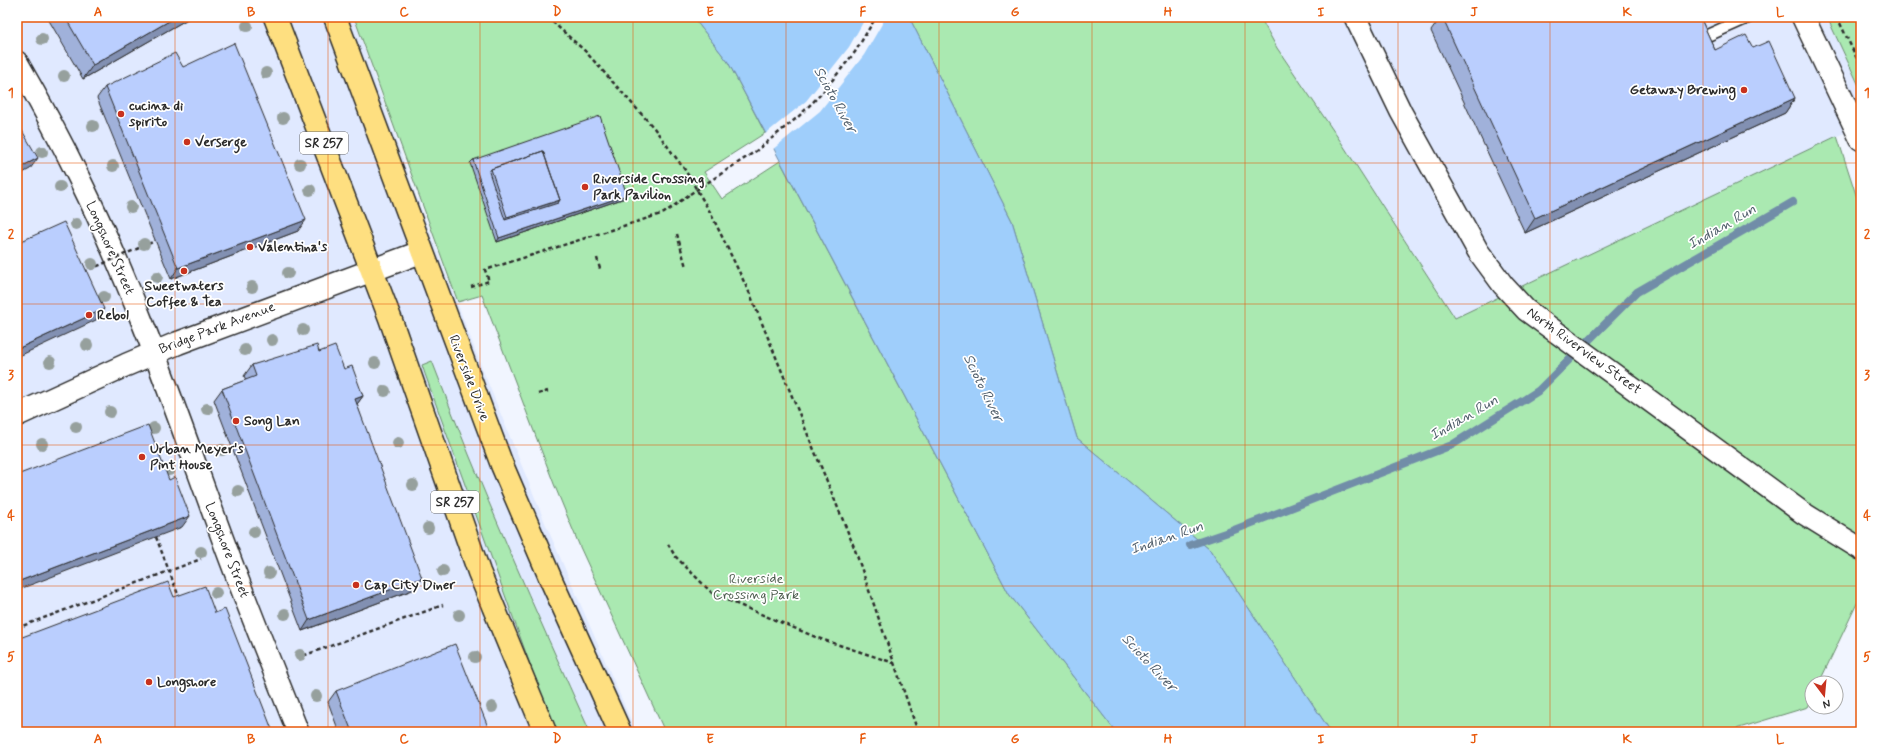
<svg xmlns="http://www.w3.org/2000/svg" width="1878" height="749" viewBox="0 0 1878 749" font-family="Mynerve,sans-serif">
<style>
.built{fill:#e0e9ff}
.green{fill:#aae9b1;stroke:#6a8a6e}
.water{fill:#9fcefb;stroke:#718da8}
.pier{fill:#f1f5ff}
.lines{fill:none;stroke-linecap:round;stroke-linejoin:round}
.stream{stroke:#718da8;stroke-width:8}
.service-casing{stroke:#2b2b2b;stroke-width:14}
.minor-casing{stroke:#2b2b2b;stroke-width:24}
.tertiary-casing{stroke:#2b2b2b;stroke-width:25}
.secondary-casing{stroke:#2b2b2b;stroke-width:25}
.primary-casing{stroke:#2b2b2b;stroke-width:25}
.path{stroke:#2b2b2b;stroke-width:2.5;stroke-dasharray:4 3;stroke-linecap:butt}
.service{stroke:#fff;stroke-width:11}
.minor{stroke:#fff;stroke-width:21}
.tertiary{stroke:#fff;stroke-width:22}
.secondary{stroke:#fff;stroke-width:22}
.primary{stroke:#fedf80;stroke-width:22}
.path-bridge{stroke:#2b2b2b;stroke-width:2.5;stroke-dasharray:4 3;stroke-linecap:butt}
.tree{fill:#96a09d}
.wall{fill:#a0b1da;stroke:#2b2b2b}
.shaded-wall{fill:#8290b2;stroke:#2b2b2b}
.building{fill:#bacefe;stroke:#2b2b2b;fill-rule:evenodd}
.grid{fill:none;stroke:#e8590c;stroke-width:1;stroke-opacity:0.55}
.poi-dot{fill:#c8321e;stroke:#fff;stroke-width:1.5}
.labels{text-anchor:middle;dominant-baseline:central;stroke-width:3.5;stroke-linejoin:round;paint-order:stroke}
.shield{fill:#fff;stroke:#6b6b6b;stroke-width:1}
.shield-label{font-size:13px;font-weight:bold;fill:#2b2b2b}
.poi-label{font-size:14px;font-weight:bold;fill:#2b2b2b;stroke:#fff;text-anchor:start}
.street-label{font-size:14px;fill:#2b2b2b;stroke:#fff}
.park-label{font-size:14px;fill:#4b5a4c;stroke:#fff}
.water-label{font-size:15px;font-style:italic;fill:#4e5c69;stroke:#fff}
.neatline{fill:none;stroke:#e8590c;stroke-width:1.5}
.grid-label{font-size:13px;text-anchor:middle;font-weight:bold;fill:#e8590c}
</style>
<rect width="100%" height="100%" fill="#f1f5ff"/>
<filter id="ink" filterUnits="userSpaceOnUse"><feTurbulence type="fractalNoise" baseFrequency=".025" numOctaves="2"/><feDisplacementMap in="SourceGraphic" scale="8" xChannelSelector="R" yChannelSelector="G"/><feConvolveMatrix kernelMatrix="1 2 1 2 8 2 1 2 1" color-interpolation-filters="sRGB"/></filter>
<g filter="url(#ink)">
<!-- built -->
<path class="built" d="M 17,17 L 353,17 L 416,195 L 482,368 L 546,525 L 636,732 L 17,732 Z
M 1260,17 L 1827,17 L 1861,90 L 1861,125 L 1455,318 L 1341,142 L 1277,48 Z"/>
<!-- green -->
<path class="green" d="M 354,17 L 693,17 L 728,62 L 765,133 L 704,172 L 722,199 L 780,161 L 1009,594 L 1116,732 L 665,732 L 580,547 L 554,484 L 482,295 L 458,302 Z
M 909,17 L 1260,17 L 1277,48 L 1341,142 L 1455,318 L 1837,136 L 1861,210 L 1861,595 L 1819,683 L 1812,683 L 1812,699 L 1808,707 L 1726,732 L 1331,732 L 1210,550 L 1077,438 L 1012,221 Z
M 1827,17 L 1861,17 L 1861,90 Z
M 432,361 C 480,487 535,610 590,732 L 556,732 L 531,667 L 425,374 L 422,365 Z"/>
<!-- water -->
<path class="water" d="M 693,17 L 909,17 L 1012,221 L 1077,438 L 1210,550 L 1331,732 L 1116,732 L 1009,594 L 728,62 Z"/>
<!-- pier -->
<path class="pier" d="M 866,17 L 886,17 L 864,55 L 820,111 L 772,150 L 764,135 L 806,101 L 849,47 Z"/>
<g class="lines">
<!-- stream -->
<path class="stream" d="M 1190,545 L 1234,530 L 1452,445 L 1538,391 L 1637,292 L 1793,202"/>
<!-- service casing -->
<g class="service-casing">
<path id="service" d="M 1695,41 L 1749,17"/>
</g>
<!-- minor casing -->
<g class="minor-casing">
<path id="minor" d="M 1355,17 L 1401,112 L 1478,251 L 1503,285 L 1526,310 L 1803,513 L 1861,549
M 17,62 C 39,100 60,139 79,178 C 138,297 180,424 226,548 C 249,610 274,671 298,732"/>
</g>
<!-- tertiary casing -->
<g class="tertiary-casing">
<path id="tertiary" d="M 17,415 L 126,365 L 178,343 L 421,252"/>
</g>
<!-- secondary casing -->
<g class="secondary-casing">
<path id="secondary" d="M 1803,17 L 1861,139"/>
</g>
<!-- primary casing -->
<g class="primary-casing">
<path id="primary" d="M 275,17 L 390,318 L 479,572 L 545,732
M 335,17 L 502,465 L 552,582 L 620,732"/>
</g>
<!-- path -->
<path class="path" d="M 547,17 L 585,51 L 654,128 L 685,170 L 710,212 L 750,294 L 854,547 L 918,732
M 1837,17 L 1861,67
M 677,234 L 686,267
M 597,258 L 600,269
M 471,287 L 489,281 L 485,270 L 664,213 L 690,194
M 538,394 L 548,391
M 668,544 L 675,556 L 713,594 L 818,638 L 894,663
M 17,628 L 201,559
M 297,658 L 443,605"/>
<!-- service -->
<use href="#service" class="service"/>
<!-- minor -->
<use href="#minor" class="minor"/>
<!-- tertiary -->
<use href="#tertiary" class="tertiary"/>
<!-- secondary -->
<use href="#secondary" class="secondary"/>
<!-- primary -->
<use href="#primary" class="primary"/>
<!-- path-bridge -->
<path class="path-bridge" d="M 690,194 L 756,151 L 798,117 L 822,93 L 855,52 L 876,17
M 84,272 L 155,241
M 156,537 L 179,597"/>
</g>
<!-- trees -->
<g class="tree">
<circle cx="247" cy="26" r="6"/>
<circle cx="42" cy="39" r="6"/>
<circle cx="266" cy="73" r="6"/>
<circle cx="64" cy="76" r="6"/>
<circle cx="283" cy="118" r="6"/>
<circle cx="93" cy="126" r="6"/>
<circle cx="42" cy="152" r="6"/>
<circle cx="300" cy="164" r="6"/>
<circle cx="113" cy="166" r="6"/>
<circle cx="60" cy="187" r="6"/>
<circle cx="310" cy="190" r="6"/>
<circle cx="131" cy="207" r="6"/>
<circle cx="76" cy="224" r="6"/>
<circle cx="144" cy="244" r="6"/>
<circle cx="92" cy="264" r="6"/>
<circle cx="288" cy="273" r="6"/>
<circle cx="157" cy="277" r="6"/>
<circle cx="252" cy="287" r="6"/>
<circle cx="104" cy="297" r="6"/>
<circle cx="303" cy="330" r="6"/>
<circle cx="272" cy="340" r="6"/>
<circle cx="87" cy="345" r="6"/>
<circle cx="245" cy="350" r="6"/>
<circle cx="50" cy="362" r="6"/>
<circle cx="375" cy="363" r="6"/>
<circle cx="385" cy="391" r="6"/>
<circle cx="207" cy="409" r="6"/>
<circle cx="110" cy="412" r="6"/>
<circle cx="76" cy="427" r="6"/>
<circle cx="154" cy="428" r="6"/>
<circle cx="398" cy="443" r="6"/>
<circle cx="42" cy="444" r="6"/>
<circle cx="222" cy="450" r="6"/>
<circle cx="169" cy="470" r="6"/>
<circle cx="413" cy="485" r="6"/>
<circle cx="238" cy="491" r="6"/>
<circle cx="428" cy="528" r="6"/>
<circle cx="254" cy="532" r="6"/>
<circle cx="201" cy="552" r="6"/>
<circle cx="443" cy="571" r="6"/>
<circle cx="269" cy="573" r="6"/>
<circle cx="216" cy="593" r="6"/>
<circle cx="285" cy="614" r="6"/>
<circle cx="459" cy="615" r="6"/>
<circle cx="300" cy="655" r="6"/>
<circle cx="475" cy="657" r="6"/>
<circle cx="316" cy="696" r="6"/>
<circle cx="492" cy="707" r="6"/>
</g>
<!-- wall -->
<path class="wall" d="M 47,17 L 191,17 L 83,79 Z
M 1441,17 L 1700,17 L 1715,50 L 1753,48 L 1795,98 L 1785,113 L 1525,233 L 1431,31 Z
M 183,67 L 298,231 L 171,279 L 97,98 L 105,87 Z
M 473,160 L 625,198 L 497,242 L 470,163 Z
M 319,352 L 344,369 L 363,396 L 357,404 L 415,589 L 302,631 L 214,400 L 222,389 L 246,380 L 244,376 L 252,365 Z
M 336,691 L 490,732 L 339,732 L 328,702 Z"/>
<!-- shaded-wall -->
<path class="shaded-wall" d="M 176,17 L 191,17 L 83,79 L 93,65 Z
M 1795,98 L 1785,113 L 1525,233 L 1535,218 Z
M 38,158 L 30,169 L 17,176 L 17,169 Z
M 627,195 L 625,198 L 497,242 L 499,238 Z
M 560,200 L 555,206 L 503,223 L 507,217 Z
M 306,220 L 298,231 L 171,279 L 178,268 Z
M 104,309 L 96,320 L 17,357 L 17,349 Z
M 363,396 L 355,407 L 355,399 Z
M 190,516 L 182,527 L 17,590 L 17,582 Z
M 422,578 L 415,589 L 302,631 L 309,620 Z"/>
<!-- building -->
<path class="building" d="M 65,17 L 176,17 L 93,65 Z
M 1442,17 L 1700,17 L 1715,50 L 1746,35 L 1753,48 L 1769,41 L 1795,98 L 1535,218 Z
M 234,43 L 306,220 L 178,268 L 105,87 L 175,53 L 183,67 Z
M 600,116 L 627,195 L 499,238 L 473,160 ZM 543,151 L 560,200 L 558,203 L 505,220 L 489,172 L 491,169 Z
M 17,122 L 38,158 L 17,169 Z
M 543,151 L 560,200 L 507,217 L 491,169 Z
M 64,222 L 104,309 L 17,349 L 17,243 Z
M 317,345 L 319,352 L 335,346 L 344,369 L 352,366 L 363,396 L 355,399 L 422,578 L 309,620 L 222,389 L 256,376 L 252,365 Z
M 148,425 L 169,480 L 175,477 L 190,516 L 17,582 L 17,475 Z
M 168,582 L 174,597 L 205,586 L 215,613 L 225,609 L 273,732 L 17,732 L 17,639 Z
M 455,644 L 490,732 L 352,732 L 336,691 Z"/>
</g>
<!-- grid -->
<path class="grid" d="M 175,17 L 175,732M 328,17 L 328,732M 480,17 L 480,732M 633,17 L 633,732M 786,17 L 786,732M 939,17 L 939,732M 1092,17 L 1092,732M 1245,17 L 1245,732M 1398,17 L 1398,732M 1550,17 L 1550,732M 1703,17 L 1703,732M 17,163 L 1861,163M 17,304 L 1861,304M 17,445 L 1861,445M 17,586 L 1861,586"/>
<!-- markers -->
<g class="poi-dot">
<circle cx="1744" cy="90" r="4"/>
<circle cx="121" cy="114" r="4"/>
<circle cx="187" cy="142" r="4"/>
<circle cx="585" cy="187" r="4"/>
<circle cx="250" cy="247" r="4"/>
<circle cx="184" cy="271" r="4"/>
<circle cx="89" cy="315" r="4"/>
<circle cx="236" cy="421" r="4"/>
<circle cx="142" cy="457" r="4"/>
<circle cx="356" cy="585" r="4"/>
<circle cx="149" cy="682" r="4"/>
</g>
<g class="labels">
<!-- shield labels -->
<g class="shield">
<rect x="300" y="132" width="48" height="22" rx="3"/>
<rect x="431" y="491" width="48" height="22" rx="3"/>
</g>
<g class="shield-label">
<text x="324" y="143">SR 257</text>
<text x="455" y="502">SR 257</text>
</g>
<!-- poi labels -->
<g class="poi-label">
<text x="1736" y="90" text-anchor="end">Getaway Brewing</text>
<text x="129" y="106">cucina di<tspan x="129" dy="16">spirito</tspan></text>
<text x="195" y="142">Verserge</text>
<text x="593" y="179">Riverside Crossing<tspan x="593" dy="16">Park Pavilion</tspan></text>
<text x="258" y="247">Valentina's</text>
<text x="184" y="286" text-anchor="middle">Sweetwaters<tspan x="184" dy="16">Coffee &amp; Tea</tspan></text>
<text x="97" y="315">Rebol</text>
<text x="244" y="421">Song Lan</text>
<text x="150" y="449">Urban Meyer's<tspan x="150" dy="16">Pint House</tspan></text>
<text x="364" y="585">Cap City Diner</text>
<text x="157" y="682">Longshore</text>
</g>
<!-- street labels -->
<g class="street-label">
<text transform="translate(110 248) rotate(66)">Longshore Street</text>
<text transform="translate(217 328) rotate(-21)">Bridge Park Avenue</text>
<text transform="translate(1584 351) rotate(36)">North Riverview Street</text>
<text transform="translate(469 378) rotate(69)">Riverside Drive</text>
<text transform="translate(227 550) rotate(69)">Longshore Street</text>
</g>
<!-- park labels -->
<g class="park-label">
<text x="756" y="579">Riverside<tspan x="756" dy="16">Crossing Park</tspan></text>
</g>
<!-- water labels -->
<g class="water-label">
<text transform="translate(835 100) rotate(61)">Scioto River</text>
<text transform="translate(1722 227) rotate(-30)">Indian Run</text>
<text transform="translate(983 388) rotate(64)">Scioto River</text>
<text transform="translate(1464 418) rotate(-30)">Indian Run</text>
<text transform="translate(1167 538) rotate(-19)">Indian Run</text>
<text transform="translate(1149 663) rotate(47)">Scioto River</text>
</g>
</g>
<!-- margin -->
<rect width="1878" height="749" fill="none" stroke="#fff" stroke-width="44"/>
<!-- north arrow -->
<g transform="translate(1824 695) rotate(164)"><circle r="19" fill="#ffffff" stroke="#aaaaaa"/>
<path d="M0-3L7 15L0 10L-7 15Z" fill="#c8321e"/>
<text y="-6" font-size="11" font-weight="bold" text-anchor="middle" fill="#2b2b2b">N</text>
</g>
<rect x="22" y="22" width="1834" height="705" class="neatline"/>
<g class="grid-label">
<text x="98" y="16">A</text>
<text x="251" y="16">B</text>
<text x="404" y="16">C</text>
<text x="557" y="16">D</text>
<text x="710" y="16">E</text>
<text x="863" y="16">F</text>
<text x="1015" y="16">G</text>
<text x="1168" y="16">H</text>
<text x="1321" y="16">I</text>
<text x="1474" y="16">J</text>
<text x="1627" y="16">K</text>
<text x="1780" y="16">L</text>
<text x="11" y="97">1</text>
<text x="1867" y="97">1</text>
<text x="11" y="238">2</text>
<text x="1867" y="238">2</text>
<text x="11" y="379">3</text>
<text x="1867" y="379">3</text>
<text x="11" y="520">4</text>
<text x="1867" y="520">4</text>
<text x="11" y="661">5</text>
<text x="1867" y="661">5</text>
<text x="98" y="743">A</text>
<text x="251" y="743">B</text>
<text x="404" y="743">C</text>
<text x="557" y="743">D</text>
<text x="710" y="743">E</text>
<text x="863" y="743">F</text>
<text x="1015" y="743">G</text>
<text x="1168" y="743">H</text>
<text x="1321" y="743">I</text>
<text x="1474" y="743">J</text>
<text x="1627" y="743">K</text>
<text x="1780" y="743">L</text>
</g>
</svg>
